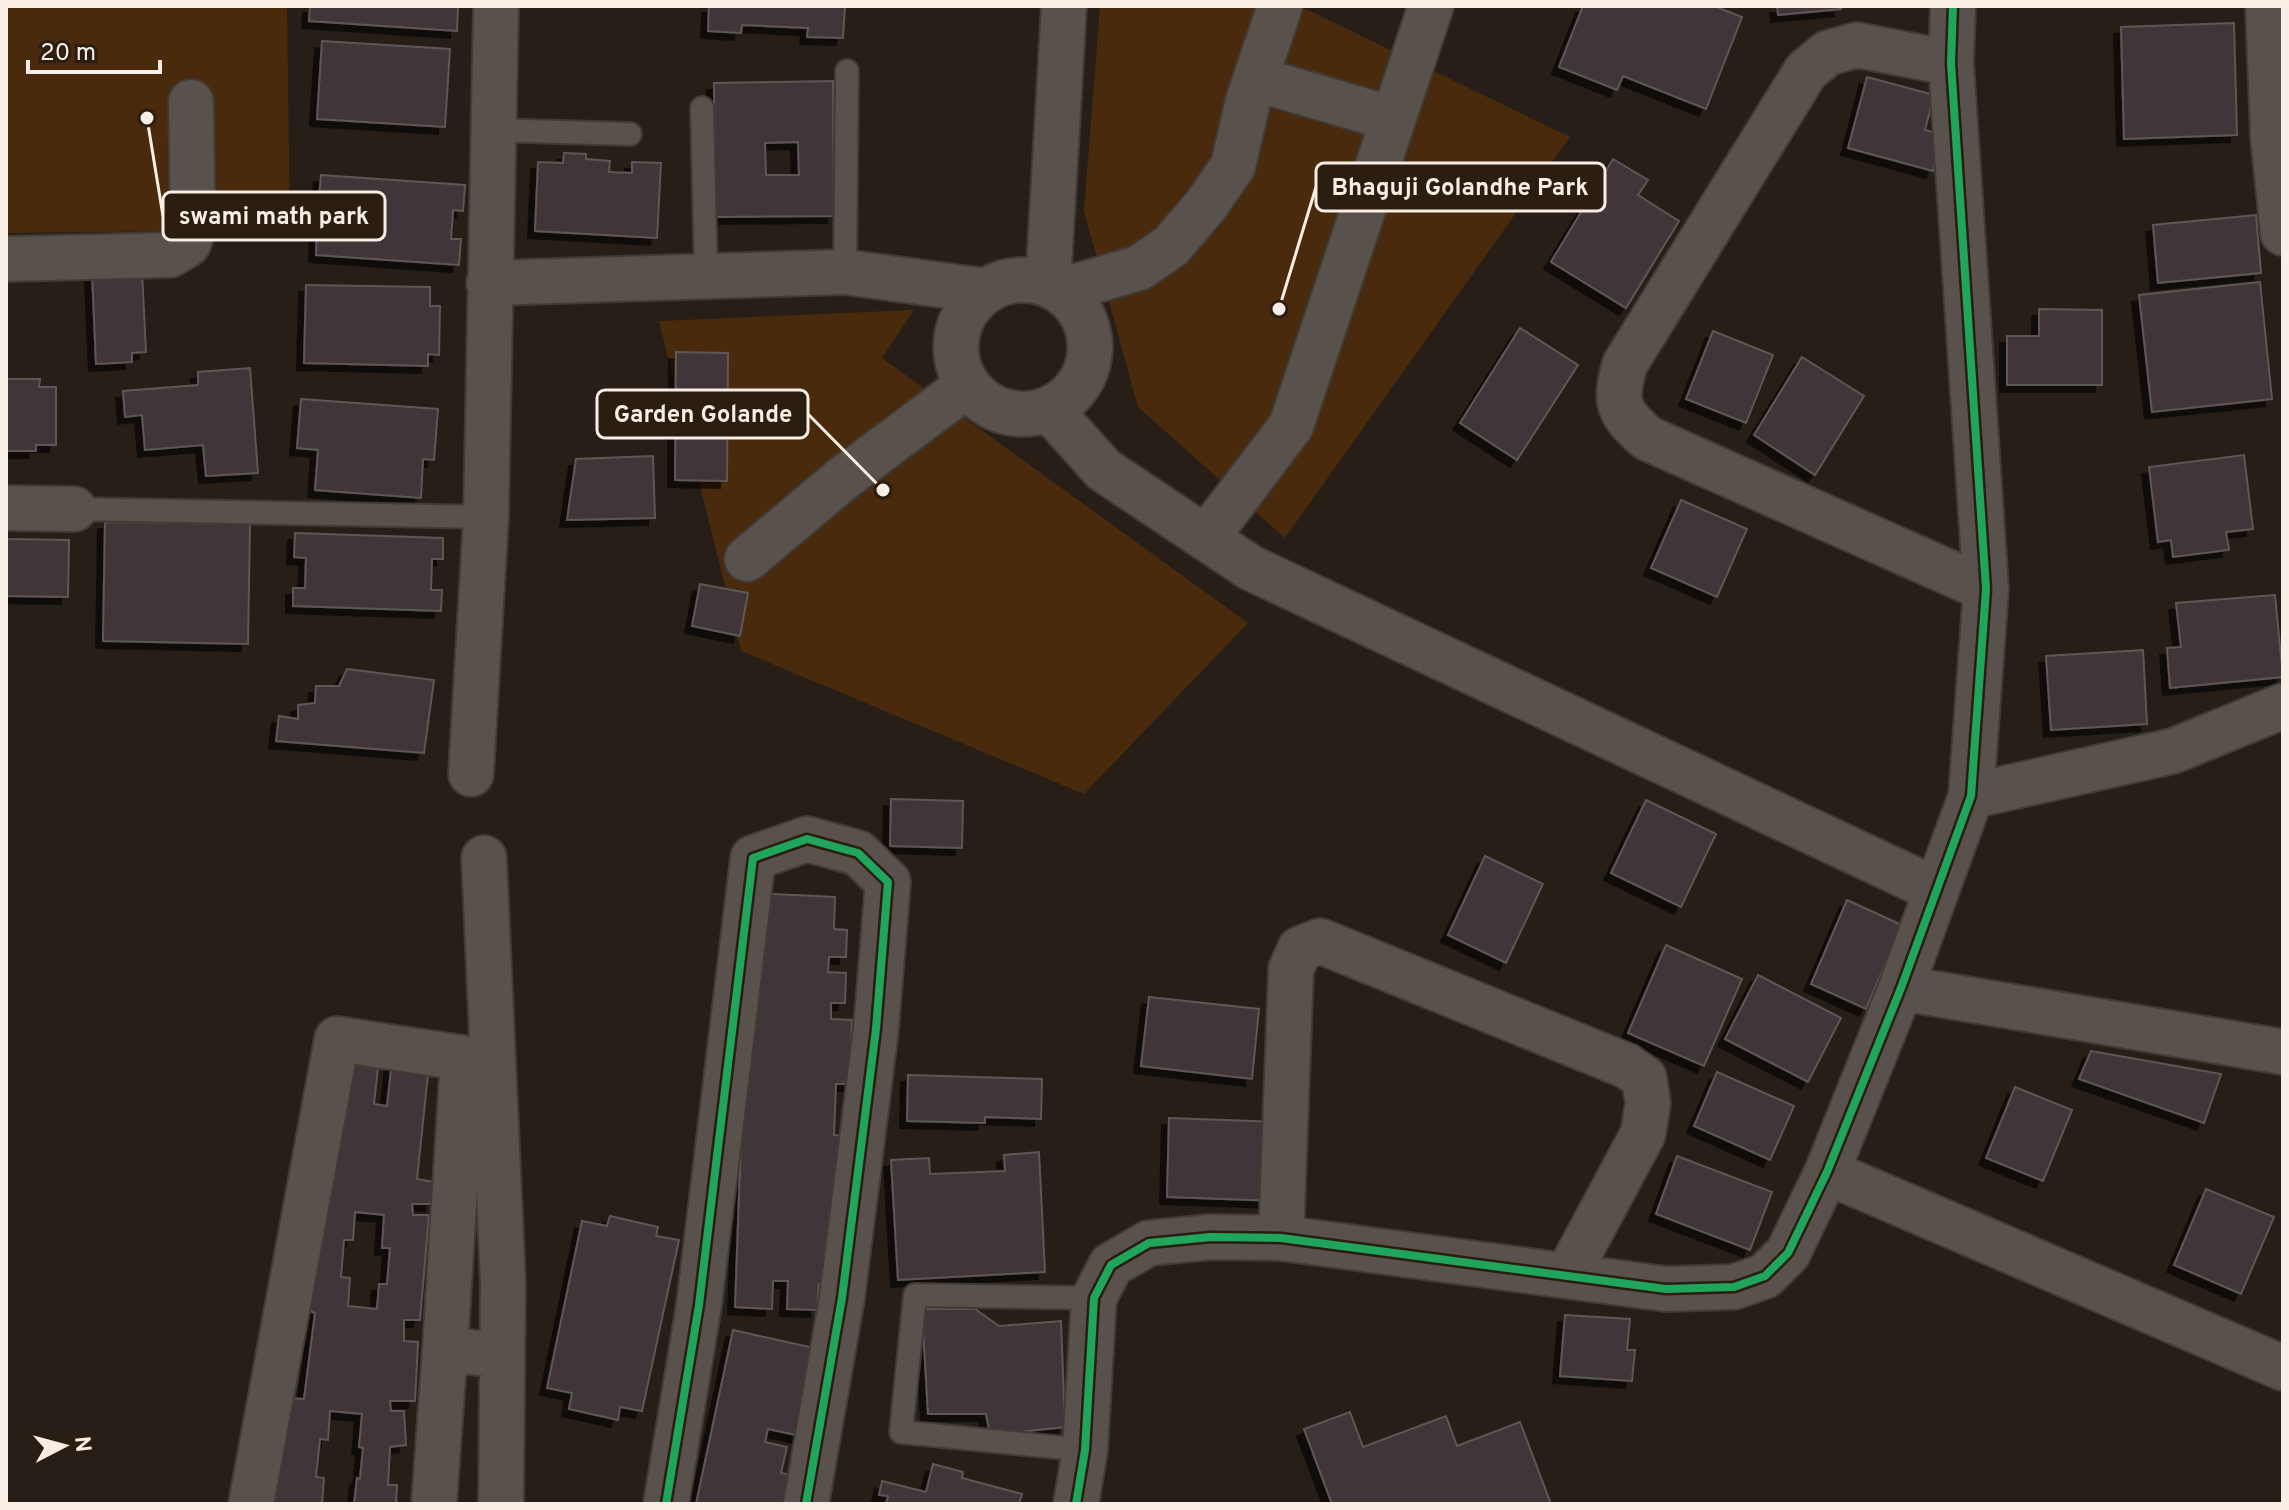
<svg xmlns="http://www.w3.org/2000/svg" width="2289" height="1510" viewBox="0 0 2289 1510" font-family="Overpass,sans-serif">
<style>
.green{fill:#492a0c}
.building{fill:#413437;stroke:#5e5756;stroke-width:2;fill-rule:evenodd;filter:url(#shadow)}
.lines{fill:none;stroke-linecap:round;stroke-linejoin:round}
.service-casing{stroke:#413a35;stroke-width:26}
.minor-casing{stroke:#413a35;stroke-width:48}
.service{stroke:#58514c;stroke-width:22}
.minor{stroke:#58514c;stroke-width:44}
.cycleway-casing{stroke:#2c1d11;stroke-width:13}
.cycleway{stroke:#20a55d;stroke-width:8}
.leader{fill:none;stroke:#f9eee6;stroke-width:3}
.callout-dot{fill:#f9eee6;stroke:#2c1d11;stroke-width:3}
.callout{fill:#2c1d11;stroke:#f9eee6;stroke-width:3}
.callout-label{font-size:24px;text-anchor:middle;font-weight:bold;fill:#f9eee6}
</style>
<defs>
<filter id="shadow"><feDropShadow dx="-7" dy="7" stdDeviation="0" flood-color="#0009"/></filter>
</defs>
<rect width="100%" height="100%" fill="#261e17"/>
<!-- green -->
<path class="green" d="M 6,6 L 287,6 L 290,230 L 6,233 Z
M 1100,6 L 1300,6 L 1570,137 L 1285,538 L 1138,407 L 1084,211 Z
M 914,310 L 882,358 L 1248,623 L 1084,794 L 741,651 L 659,321 Z"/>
<!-- building -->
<path class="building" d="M 310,6 L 458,6 L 457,31 L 309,21 Z
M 709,6 L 845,6 L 843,38 L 807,37 L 808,28 L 742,25 L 741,33 L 708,31 Z
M 1583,6 L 1714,6 L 1742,17 L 1706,109 L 1623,76 L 1617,90 L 1559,67 Z
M 1777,6 L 1841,6 L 1841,9 L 1778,15 Z
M 2234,23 L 2237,135 L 2124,139 L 2121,27 Z
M 322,41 L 450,49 L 445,127 L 317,119 Z
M 1867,77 L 1934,95 L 1925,130 L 1943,135 L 1933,171 L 1848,148 Z
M 833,81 L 834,216 L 715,217 L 714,83 ZM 798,142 L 799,175 L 766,175 L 765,143 Z
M 564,153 L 586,154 L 586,159 L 610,161 L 609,172 L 632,173 L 632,162 L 661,163 L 657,238 L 535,231 L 538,162 L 563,163 Z
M 1613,159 L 1648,180 L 1638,195 L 1679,221 L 1626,308 L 1551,262 Z
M 321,175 L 465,185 L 463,211 L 453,210 L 451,239 L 461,239 L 459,265 L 316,255 L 317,227 L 328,228 L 330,200 L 319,199 Z
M 2256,215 L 2261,273 L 2158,283 L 2153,225 Z
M 142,271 L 146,352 L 132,353 L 132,362 L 96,364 L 92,273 Z
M 2260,282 L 2272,399 L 2152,412 L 2139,295 Z
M 306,285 L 430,287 L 430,306 L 440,306 L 439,355 L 428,354 L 428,366 L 304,363 Z
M 2039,309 L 2102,310 L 2102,385 L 2007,385 L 2007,336 L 2039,336 Z
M 1520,328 L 1578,365 L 1517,460 L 1460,423 Z
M 1713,331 L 1773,355 L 1746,423 L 1686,399 Z
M 676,352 L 728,353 L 727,481 L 675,480 Z
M 1802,357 L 1864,396 L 1815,475 L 1754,435 Z
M 250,368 L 258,473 L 206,476 L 203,445 L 145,450 L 142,415 L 125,417 L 123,391 L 198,385 L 198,372 Z
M 6,379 L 40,379 L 39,387 L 56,387 L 56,445 L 36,445 L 36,451 L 6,451 Z
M 301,399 L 438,409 L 434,460 L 423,459 L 421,498 L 315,490 L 318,450 L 297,448 Z
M 2244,455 L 2253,529 L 2226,532 L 2229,550 L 2173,557 L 2171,540 L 2158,542 L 2149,467 Z
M 653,456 L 655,518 L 567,520 L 576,459 Z
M 1681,500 L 1747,529 L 1717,597 L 1651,568 Z
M 105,522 L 250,524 L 248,644 L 103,641 Z
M 295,533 L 443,538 L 443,559 L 432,559 L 431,590 L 442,590 L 441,611 L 293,606 L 293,588 L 305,588 L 306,558 L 294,557 Z
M 6,539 L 69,540 L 68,597 L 6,596 Z
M 700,584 L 748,593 L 740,636 L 692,626 Z
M 2275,595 L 2283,677 L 2170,688 L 2167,648 L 2181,647 L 2176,603 Z
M 2143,650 L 2147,724 L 2051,730 L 2046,656 Z
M 347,669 L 434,680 L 424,753 L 276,741 L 279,716 L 298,719 L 298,705 L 315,703 L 316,686 L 339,686 Z
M 891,799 L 963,801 L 962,848 L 890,846 Z
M 1646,800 L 1716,834 L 1681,907 L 1611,873 Z
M 1485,856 L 1543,884 L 1506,963 L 1448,935 Z
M 750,893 L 835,897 L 834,929 L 847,930 L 846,957 L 829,957 L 828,972 L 846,973 L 845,1003 L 831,1003 L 831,1019 L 852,1020 L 850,1084 L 836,1084 L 834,1135 L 848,1136 L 842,1285 L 819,1284 L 817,1310 L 787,1309 L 788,1281 L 773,1281 L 772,1309 L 735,1307 Z
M 1847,900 L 1902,925 L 1866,1009 L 1811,984 Z
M 1666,945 L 1742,979 L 1704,1066 L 1628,1033 Z
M 1758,975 L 1841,1018 L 1808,1082 L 1725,1039 Z
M 1149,997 L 1259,1009 L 1252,1079 L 1141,1066 Z
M 2091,1051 L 2221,1074 L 2204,1123 L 2079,1079 Z
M 348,1056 L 379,1059 L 374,1104 L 387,1106 L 392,1061 L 429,1065 L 417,1179 L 434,1182 L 432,1204 L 412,1204 L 413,1215 L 429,1215 L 420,1320 L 404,1320 L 404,1341 L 418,1342 L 415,1401 L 390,1401 L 391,1411 L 404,1411 L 406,1445 L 390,1447 L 388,1485 L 397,1485 L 396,1504 L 354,1504 L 357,1478 L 360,1479 L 363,1448 L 359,1447 L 362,1414 L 330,1411 L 328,1440 L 320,1439 L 316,1477 L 324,1478 L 322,1504 L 275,1503 L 287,1398 L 304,1399 L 315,1313 L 300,1307 ZM 355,1212 L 384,1215 L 382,1248 L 390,1248 L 387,1284 L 379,1284 L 377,1309 L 348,1306 L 350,1278 L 341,1277 L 344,1240 L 353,1240 Z
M 1717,1072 L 1794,1106 L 1770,1160 L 1694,1126 Z
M 908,1075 L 1042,1079 L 1041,1119 L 985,1117 L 985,1123 L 907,1121 Z
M 2015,1087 L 2072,1110 L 2043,1181 L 1986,1158 Z
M 1169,1118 L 1283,1122 L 1281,1201 L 1167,1197 Z
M 1039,1152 L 1045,1272 L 898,1280 L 891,1160 L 929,1158 L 930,1174 L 1005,1171 L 1004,1155 Z
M 1677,1156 L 1772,1192 L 1750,1250 L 1656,1214 Z
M 2206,1189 L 2274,1217 L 2241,1294 L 2174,1265 Z
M 610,1216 L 658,1227 L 656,1236 L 679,1240 L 642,1411 L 620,1407 L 618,1420 L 569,1409 L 572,1393 L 547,1388 L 582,1221 L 607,1226 Z
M 922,1309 L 975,1309 L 999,1326 L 1061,1321 L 1065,1427 L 990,1435 L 986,1414 L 928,1414 Z
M 1565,1315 L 1630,1319 L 1627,1350 L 1635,1350 L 1632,1381 L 1560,1376 Z
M 733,1330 L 823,1350 L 805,1437 L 768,1429 L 765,1442 L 787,1447 L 781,1473 L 796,1476 L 790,1504 L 696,1504 Z
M 1350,1412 L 1363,1447 L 1446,1416 L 1457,1446 L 1520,1422 L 1551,1504 L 1332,1504 L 1304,1429 Z
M 933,1464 L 963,1472 L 962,1478 L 1022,1494 L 1019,1504 L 886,1504 L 888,1496 L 879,1495 L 882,1481 L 926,1492 Z"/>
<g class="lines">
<!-- service casing -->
<g class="service-casing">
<path id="service" d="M 702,108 L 706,276
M 493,130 L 630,134
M 845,272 L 847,71
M 74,509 L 486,517
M 1085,1450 L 901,1432 L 915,1295 L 1094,1298"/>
</g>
<!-- minor casing -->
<g class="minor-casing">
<path id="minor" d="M 2268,6 L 2273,136 L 2283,233
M 1951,63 L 1857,45 L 1828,53 L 1806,71 L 1625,364 C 1614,402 1617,411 1647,438 L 1986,589
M 1256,79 L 1393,119
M 6,259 L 170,255 L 188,244 L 193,231 L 191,102
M956 347a67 67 0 1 1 134 0a67 67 0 1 1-134 0Z
M 489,283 L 845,272 L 985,291
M 1048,284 L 1064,6
M 1060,291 L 1139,268 L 1171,246 L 1206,205 L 1233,166 L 1248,101 L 1280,6
M 1049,409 L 1104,470 L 1251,568 L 1936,890
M 6,508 L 74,509
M 1206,538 L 1291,426 L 1431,6
M 747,559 L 841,480 L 968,385
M 471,774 L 486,517 L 496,6
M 1971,796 L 2173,751 L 2283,706
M 484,858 L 503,1282 L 501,1504
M 1901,988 L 2283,1052
M 1827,1172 L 2283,1368
M 1281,1238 L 1291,969 L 1300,949 L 1320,941 L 1627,1066 L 1644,1078 L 1648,1103 L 1643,1134 L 1568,1274
M 251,1504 L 337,1039 L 463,1058 L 445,1349 L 502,1356
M 434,1504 L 445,1349
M 666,1504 L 699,1305 L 753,858 L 807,839 L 858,853 L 888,882 L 876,1029 L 842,1298 L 806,1504
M 1076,1504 L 1085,1450 L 1094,1298 L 1111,1265 L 1149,1243 L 1211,1237 L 1281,1238 L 1666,1289 L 1734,1287 L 1765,1276 L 1788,1253 L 1827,1172 L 1901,988 L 1971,796 L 1986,589 L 1951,63 L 1953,6"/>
</g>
<!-- service -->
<use href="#service" class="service"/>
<!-- minor -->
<use href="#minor" class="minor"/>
<!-- cycleway casing -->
<g class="cycleway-casing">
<path id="cycleway" d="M 666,1504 L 699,1305 L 753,858 L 807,839 L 858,853 L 888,882 L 876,1029 L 842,1298 L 806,1504
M 1076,1504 L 1085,1450 L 1094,1298 L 1111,1265 L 1149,1243 L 1211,1237 L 1281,1238 L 1666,1289 L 1734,1287 L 1765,1276 L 1788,1253 L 1827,1172 L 1901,988 L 1971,796 L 1986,589 L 1951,63 L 1953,6"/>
</g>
<!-- cycleway -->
<use href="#cycleway" class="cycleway"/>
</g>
<!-- callouts -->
<path class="leader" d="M1279 309L1316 187M147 118L163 216M883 490L808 414"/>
<g class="callout-dot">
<circle cx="1279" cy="309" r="8"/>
<circle cx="147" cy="118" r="8"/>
<circle cx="883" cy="490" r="8"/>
</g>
<g class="callout">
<rect x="1316" y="163" width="289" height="48" rx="8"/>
<rect x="163" y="192" width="222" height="48" rx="8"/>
<rect x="597" y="390" width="211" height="48" rx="8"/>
</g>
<g class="callout-label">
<text x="1460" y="195">Bhaguji Golandhe Park</text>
<text x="274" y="224">swami math park</text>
<text x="703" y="422">Garden Golande</text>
</g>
<!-- border -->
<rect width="2289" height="1510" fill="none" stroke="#f9eee6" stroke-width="16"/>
<!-- north arrow -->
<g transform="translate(64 1446) rotate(84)" stroke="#2c1d11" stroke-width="6" paint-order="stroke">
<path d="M0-6L14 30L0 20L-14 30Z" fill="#f9eee6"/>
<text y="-12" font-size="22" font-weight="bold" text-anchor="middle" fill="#f9eee6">N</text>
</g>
<!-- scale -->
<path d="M28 60v12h132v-12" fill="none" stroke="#f9eee6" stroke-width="4"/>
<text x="40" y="60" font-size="24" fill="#f9eee6" stroke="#2c1d11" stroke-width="6" paint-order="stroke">20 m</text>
</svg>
